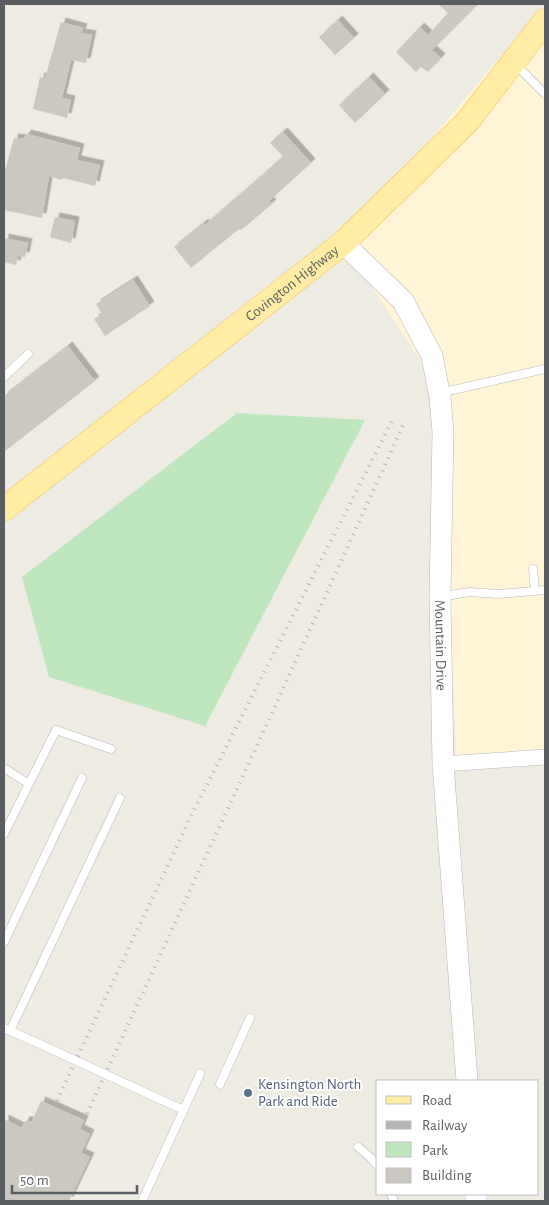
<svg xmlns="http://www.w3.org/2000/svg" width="549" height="1205" viewBox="0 0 549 1205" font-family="'Alegreya Sans',sans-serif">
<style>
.commercial{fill:#fff4d5}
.green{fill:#bee7bd}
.building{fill:#cbc7c1;filter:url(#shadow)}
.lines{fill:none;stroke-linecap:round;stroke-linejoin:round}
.service-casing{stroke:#b5b8bd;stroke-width:9}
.minor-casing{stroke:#b5b8bd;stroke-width:16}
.secondary-casing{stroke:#b5b9bf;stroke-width:22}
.primary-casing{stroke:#f6c252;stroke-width:25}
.service{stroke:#fff;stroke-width:8}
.minor{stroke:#fff;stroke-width:15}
.secondary{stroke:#fff;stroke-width:21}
.primary{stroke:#ffeda5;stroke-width:24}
.rail{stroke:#b3b4b4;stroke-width:4;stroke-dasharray:1 6;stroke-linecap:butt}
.service-bridge-casing{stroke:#b5b8bd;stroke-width:9;stroke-linecap:butt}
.service-bridge{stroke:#fff;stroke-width:8}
.service-dot{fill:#5c6f8a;stroke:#fff;stroke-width:2}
.labels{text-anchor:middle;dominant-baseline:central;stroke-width:4;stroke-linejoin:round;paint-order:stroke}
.street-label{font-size:15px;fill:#5a5e63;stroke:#fff}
.service-label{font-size:15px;fill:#4e5e75;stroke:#fff;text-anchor:start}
</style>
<defs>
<filter id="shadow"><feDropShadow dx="4.5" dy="-4.5" stdDeviation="0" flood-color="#0004"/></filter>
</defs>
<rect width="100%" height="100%" fill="#eeebe2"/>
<!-- commercial -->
<path class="commercial" d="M 545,4 L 545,761 L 457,770 L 440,390 L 343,243 Z"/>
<!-- green -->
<path class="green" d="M 237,413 L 365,420 L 205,726 L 49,677 L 22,577 Z"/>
<!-- building -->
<path class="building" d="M 438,4 L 478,4 L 432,50 L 441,58 L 428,72 L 421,67 L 416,72 L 396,52 L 420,27 L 428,35 L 448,13 Z
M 338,20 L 354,38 L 335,55 L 319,37 Z
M 61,22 L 83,28 L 81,33 L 92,35 L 86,63 L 71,60 L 62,98 L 71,100 L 67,118 L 33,109 L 40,77 L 45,78 Z
M 369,77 L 385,94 L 355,123 L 339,105 Z
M 283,132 L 311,163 L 269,201 L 272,204 L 241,230 L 239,229 L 191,268 L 174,247 L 204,223 L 205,225 L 266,172 L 283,156 L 270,143 Z
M 27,134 L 80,148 L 77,160 L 100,165 L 95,186 L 63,178 L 62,180 L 49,176 L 42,218 L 4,210 L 4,174 L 14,138 L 23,139 Z
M 55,217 L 75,221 L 71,243 L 50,237 Z
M 4,238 L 28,243 L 25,257 L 18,256 L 16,265 L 4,262 Z
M 133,280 L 150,306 L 105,336 L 94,319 L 102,314 L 96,304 Z
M 68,346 L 95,381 L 4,452 L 4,396 Z
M 41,1101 L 84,1120 L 80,1129 L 90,1134 L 81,1153 L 90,1157 L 69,1201 L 4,1201 L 4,1119 L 22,1128 L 25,1121 L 32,1121 Z"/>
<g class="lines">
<!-- service casing -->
<g class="service-casing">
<path id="service" d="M 515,64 L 545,94
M 4,377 L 28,354
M 440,393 L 545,369
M 533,569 L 535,591
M 440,597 L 469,592 L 499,594 L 545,590
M 4,768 L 29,784 L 4,834
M 29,784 L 56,730 L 111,749
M 4,942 L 82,778
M 4,1028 L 42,1045
M 10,1031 L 120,798
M 220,1084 L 250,1018
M 159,1099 L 184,1110
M 358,1147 L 371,1158 L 378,1166
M 391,1194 L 394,1201
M 142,1201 L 200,1074"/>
</g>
<!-- minor casing -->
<g class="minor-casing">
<path id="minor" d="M 443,764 L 545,757"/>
</g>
<!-- secondary casing -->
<g class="secondary-casing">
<g id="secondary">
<path id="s1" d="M 343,243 L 403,301 L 432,356 L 440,397 L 443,432 L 440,597 L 443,764 L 467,1081"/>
<path d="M 476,1194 L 476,1201"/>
</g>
</g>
<!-- primary casing -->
<g class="primary-casing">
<g id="primary">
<path id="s2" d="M 4,509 L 343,243 L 467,122 L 545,21"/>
</g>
</g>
<!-- service -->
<use href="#service" class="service"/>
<!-- minor -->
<use href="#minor" class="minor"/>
<!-- secondary -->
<use href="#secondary" class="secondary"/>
<!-- primary -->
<use href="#primary" class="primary"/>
<!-- rail -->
<path class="rail" d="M 54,1107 L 190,818 L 394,417
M 84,1120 L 272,713 L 404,423"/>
<!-- service-bridge casing -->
<g class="service-bridge-casing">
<path id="service-bridge" d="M 42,1045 L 159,1099"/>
</g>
<!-- service-bridge -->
<use href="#service-bridge" class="service-bridge"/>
</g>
<!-- markers -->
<circle class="service-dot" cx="248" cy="1093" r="5"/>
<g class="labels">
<!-- street labels -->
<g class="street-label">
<text stroke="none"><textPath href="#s2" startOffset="366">Covington Highway</textPath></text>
<text stroke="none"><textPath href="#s1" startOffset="436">Mountain Drive</textPath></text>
</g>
<!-- service labels -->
<g class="service-label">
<text x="258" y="1084">Kensington North<tspan x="258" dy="17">Park and Ride</tspan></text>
</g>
</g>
<!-- border -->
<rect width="549" height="1205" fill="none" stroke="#5a5e63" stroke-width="10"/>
<!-- legend -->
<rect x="376" y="1080" width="162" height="115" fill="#ffffff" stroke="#bdbfc1"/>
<rect x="386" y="1096" width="25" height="8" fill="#ffeda5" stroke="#bdbfc1"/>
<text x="422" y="1105" font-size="15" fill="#5a5e63">Road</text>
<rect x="386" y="1121" width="25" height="8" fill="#b3b4b4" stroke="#bdbfc1"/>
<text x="422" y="1130" font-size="15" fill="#5a5e63">Railway</text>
<rect x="386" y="1142" width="25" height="15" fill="#bee7bd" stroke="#bdbfc1"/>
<text x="422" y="1155" font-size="15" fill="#5a5e63">Park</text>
<rect x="386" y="1168" width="25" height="15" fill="#cbc7c1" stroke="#bdbfc1"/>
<text x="422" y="1180" font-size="15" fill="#5a5e63">Building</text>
<!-- scale -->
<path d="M12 1185v8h125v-8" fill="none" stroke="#5a5e63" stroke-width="2.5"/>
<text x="20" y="1185" font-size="15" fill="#5a5e63" stroke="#ffffff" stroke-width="4" paint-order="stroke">50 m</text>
</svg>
